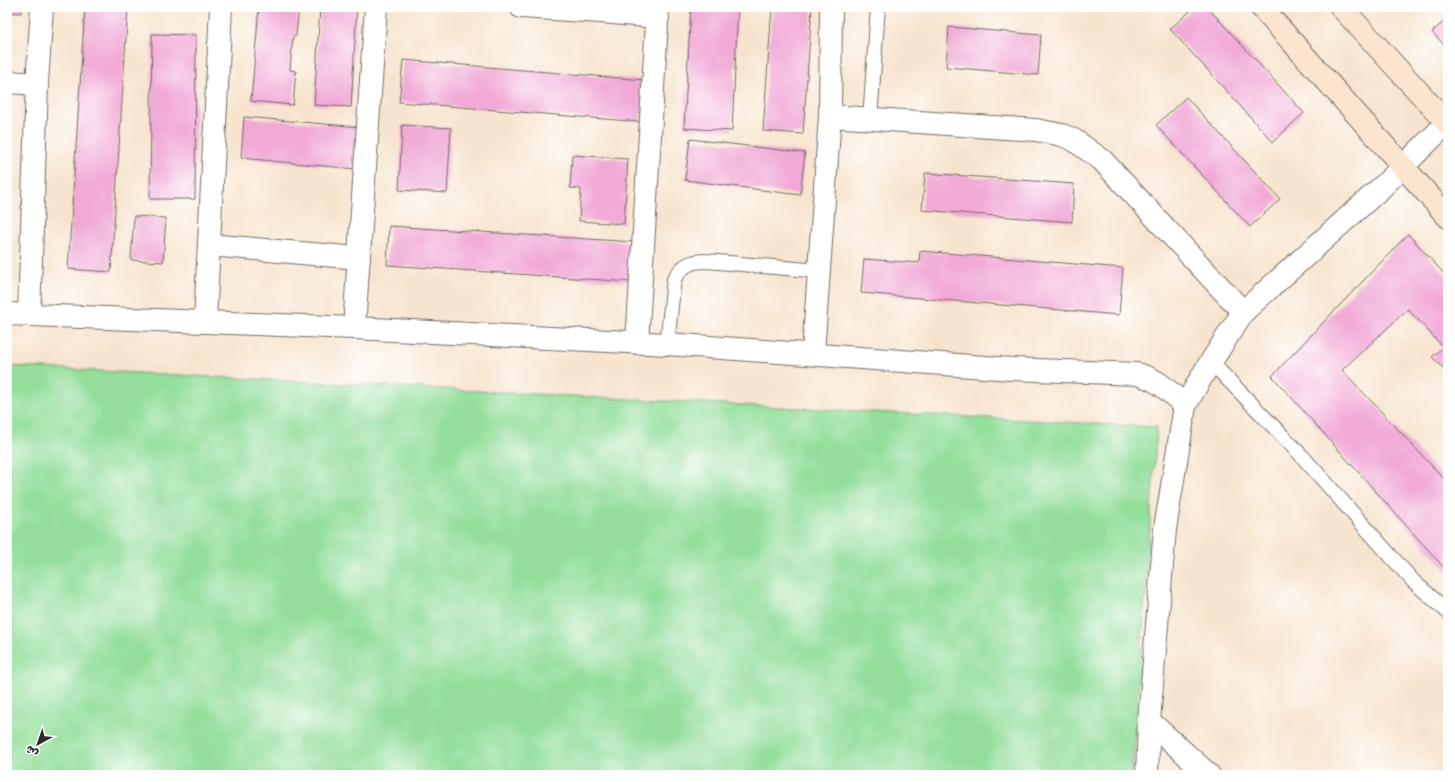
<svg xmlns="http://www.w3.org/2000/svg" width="1455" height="782" viewBox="0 0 1455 782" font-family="'Gochi Hand','Playpen Sans Arabic',sans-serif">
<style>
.green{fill:#92de9a;stroke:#5e8462}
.building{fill:#f1a9d6}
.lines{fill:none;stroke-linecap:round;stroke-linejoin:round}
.lane-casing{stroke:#726c64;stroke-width:16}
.street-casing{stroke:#726c64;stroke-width:24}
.secondary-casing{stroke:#726c64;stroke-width:24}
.lane{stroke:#fff;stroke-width:14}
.street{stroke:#fff;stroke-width:22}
.secondary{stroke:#fbe5cf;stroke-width:22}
</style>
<rect width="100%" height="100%" fill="#fff"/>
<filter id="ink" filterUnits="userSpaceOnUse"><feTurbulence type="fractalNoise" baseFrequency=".025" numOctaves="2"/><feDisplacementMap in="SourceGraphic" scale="8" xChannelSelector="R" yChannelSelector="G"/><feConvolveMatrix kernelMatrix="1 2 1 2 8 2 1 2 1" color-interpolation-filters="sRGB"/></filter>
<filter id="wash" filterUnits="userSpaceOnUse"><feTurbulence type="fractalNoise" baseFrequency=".012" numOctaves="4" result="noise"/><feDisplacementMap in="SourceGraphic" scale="16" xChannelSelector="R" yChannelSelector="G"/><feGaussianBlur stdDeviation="0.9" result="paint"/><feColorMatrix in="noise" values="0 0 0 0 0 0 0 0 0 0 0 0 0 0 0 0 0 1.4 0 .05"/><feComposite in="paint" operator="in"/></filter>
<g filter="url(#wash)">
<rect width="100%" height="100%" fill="#f7e4ce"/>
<!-- green -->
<path class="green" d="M 7,366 L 1157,427 L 1132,775 L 7,775 Z"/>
<g id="blocks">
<!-- building -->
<path class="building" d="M 7,7 L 21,7 L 21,13 L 7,12 Z
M 85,7 L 128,7 L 111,272 L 68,269 Z
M 259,7 L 299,7 L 296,36 L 293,36 L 290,70 L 296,71 L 293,105 L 251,101 Z
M 320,7 L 357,7 L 351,107 L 314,105 Z
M 691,7 L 738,7 L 732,131 L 684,128 Z
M 772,7 L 812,7 L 803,134 L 763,131 Z
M 1195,7 L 1207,7 L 1304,113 L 1273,142 L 1170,29 Z
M 1448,18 L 1448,49 L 1432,32 Z
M 949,27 L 1041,35 L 1038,75 L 946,67 Z
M 152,34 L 196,35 L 195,199 L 150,199 Z
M 403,60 L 644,80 L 641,122 L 399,102 Z
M 1186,97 L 1280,199 L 1250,227 L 1156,125 Z
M 244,117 L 359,127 L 355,169 L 241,158 Z
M 402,125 L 451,128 L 447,193 L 399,190 Z
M 690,139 L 805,153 L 800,195 L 685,180 Z
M 572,155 L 628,159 L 624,224 L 579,221 L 581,189 L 570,188 Z
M 925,173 L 1074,184 L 1072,222 L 922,210 Z
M 134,216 L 166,218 L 163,262 L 131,260 Z
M 389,226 L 634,242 L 631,282 L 387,265 Z
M 1408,234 L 1448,278 L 1448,368 L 1445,370 L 1432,357 L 1443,347 L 1408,309 L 1342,370 L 1448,483 L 1448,572 L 1272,376 Z
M 920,251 L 1123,268 L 1119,315 L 861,293 L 864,259 L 919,263 Z"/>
</g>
</g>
<g filter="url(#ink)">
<use href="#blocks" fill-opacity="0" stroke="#726c64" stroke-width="1"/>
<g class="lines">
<!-- lane casing -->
<g class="lane-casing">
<path id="lane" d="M 870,119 L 878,7
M 667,344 L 674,279 C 683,265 690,261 707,261 L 819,271
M 1211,362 L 1301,455 L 1413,581 L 1448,612"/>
</g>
<!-- street casing -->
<g class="street-casing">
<path id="street" d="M 521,7 L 601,12 L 658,17
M 7,82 L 37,84
M 830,116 L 1036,130 L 1062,135 L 1074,140 L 1102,160 L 1243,312
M 209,245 L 359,258
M 7,314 L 354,328 L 667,344 L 1012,369 L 1137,374 C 1158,379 1169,391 1185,406
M 29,315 L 37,84 L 42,7
M 205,322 L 221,7
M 354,328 L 376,7
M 637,343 L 658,7
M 813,354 L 830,116 L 831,7
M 1149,721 L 1209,775
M 1147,775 L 1149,721 L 1165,529 L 1185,406 L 1205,371 L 1243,312 L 1383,186 L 1448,122"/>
</g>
<!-- secondary casing -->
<g class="secondary-casing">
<path id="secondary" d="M 1261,7 L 1448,217
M 1341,7 L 1448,124"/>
</g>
<!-- lane -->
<use href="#lane" class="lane"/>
<!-- street -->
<use href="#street" class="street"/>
<!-- secondary -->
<use href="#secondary" class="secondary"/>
</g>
</g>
<!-- margin -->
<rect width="1455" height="782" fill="none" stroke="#fff" stroke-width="24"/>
<!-- north arrow -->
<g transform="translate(38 744) rotate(220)" stroke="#ffffff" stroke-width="3" paint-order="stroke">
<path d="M0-3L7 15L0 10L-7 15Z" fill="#2b2b2b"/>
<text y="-6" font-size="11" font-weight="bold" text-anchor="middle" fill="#2b2b2b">ش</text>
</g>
</svg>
